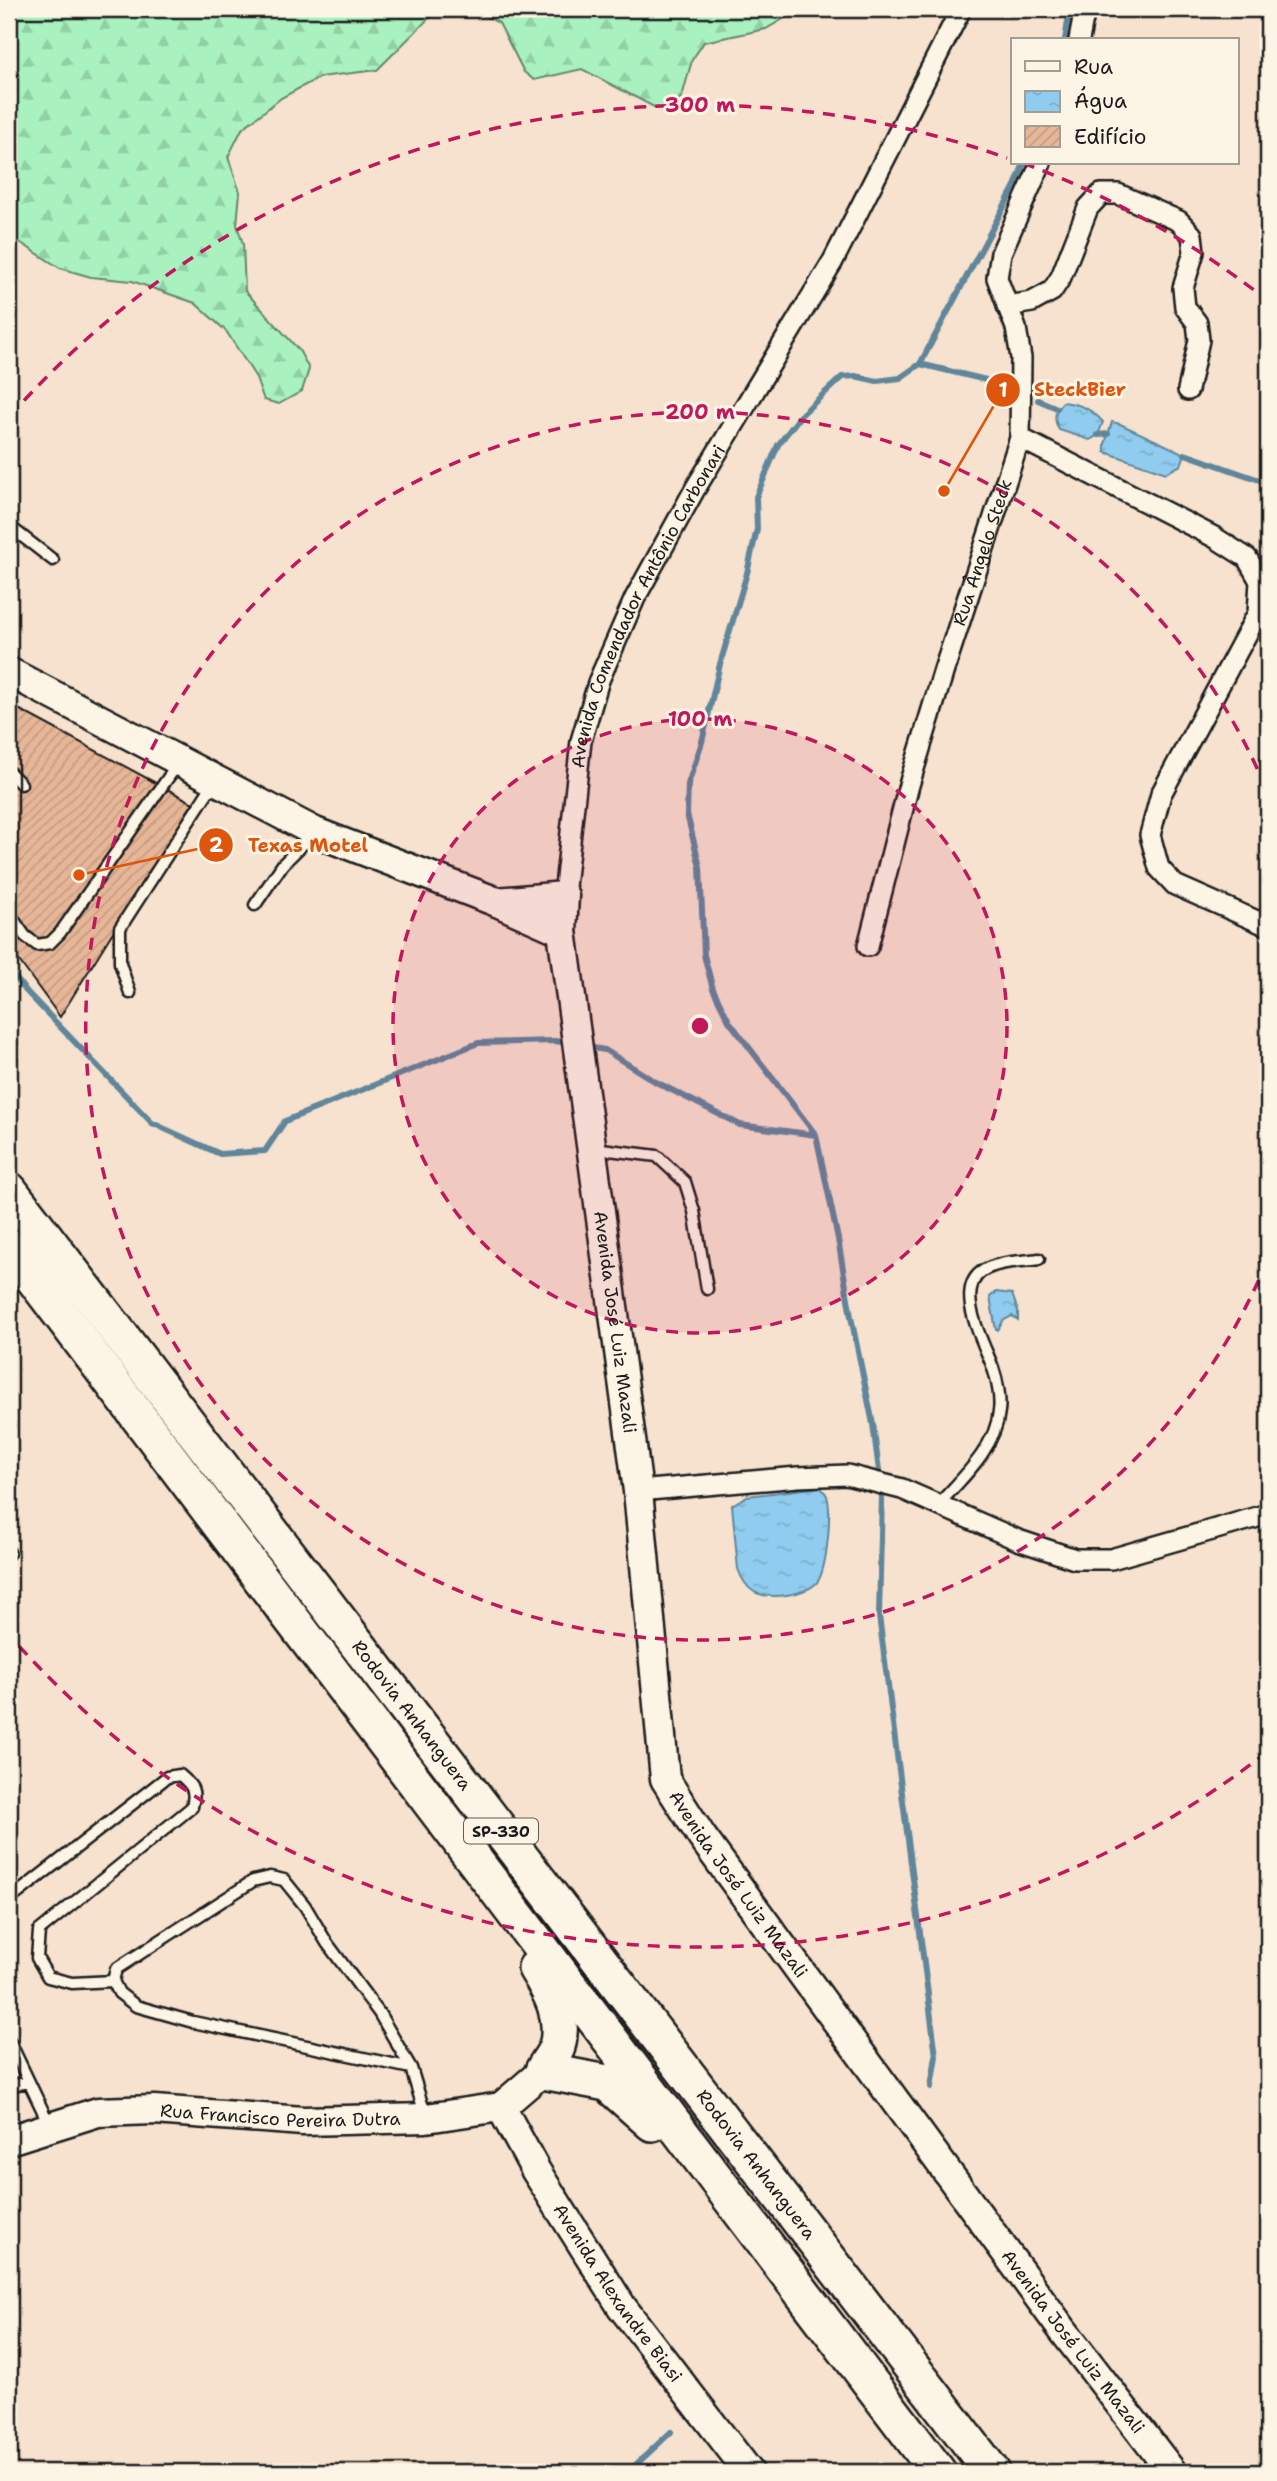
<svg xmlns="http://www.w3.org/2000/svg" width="1277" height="2481" viewBox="0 0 1277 2481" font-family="'Shantell Sans',sans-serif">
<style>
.forest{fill:url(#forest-firs);stroke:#62876e;stroke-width:2}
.water{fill:url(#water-ripples);stroke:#61869b;stroke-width:2}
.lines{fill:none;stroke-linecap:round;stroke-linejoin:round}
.stream{stroke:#61869b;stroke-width:6}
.building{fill:url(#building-hatch);stroke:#1c1c1c;stroke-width:2}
.service-casing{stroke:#1c1c1c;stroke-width:15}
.minor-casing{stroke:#1c1c1c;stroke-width:24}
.secondary-casing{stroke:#1c1c1c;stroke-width:33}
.motorway-casing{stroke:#1c1c1c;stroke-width:40}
.service{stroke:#fcf5e5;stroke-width:10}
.minor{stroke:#fcf5e5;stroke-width:19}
.secondary{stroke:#fcf5e5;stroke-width:28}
.motorway{stroke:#fcf5e5;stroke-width:35}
.ring{fill:none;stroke:#c2185b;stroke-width:3.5;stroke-dasharray:12 9}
.labels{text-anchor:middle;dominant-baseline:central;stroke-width:6;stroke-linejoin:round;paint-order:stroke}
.shield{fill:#fcf5e5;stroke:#5f5d58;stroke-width:2}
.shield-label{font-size:16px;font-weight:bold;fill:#1c1c1c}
.street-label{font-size:18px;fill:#1c1c1c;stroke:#fcf5e5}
.centre{fill:#c2185b;stroke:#fcf5e5;stroke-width:3.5}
.ring-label{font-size:21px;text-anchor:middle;font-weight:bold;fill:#c2185b;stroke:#fcf5e5;stroke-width:6;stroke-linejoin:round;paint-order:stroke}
.leader{fill:none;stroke:#de560d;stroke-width:2.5}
.callout-dot{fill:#de560d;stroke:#fcf5e5;stroke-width:2.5}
.mark-label{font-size:21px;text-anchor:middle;font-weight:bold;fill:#fff}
.callout-label{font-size:19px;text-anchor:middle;font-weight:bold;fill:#de560d;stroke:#fcf5e5;stroke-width:6;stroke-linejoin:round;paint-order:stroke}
</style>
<defs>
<pattern id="forest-firs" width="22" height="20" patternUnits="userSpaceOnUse" patternTransform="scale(1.75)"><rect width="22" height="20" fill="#a9f2c0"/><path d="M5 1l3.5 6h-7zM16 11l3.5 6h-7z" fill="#91cfa4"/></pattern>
<pattern id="water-ripples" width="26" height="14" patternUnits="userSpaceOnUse" patternTransform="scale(1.75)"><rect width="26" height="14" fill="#8fccef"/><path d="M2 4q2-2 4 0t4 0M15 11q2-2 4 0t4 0" fill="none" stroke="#7bafcc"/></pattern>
<pattern id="building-hatch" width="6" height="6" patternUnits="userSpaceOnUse" patternTransform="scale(1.75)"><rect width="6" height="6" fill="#e7b698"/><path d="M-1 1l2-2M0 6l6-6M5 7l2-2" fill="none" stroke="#c69c82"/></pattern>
</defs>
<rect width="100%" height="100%" fill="#f6e2ce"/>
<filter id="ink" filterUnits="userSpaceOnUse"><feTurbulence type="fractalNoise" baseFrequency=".0143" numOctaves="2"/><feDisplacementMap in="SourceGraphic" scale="14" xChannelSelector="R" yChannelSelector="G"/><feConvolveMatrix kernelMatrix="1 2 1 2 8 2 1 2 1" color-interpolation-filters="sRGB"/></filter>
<g filter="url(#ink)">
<!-- forest -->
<path class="forest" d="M 9,9 L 800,9 L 766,29 L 704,42 L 692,60 L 682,97 L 667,109 L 654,107 L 582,69 L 534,80 L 524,72 L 499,23 L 481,14 L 447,11 L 429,18 L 377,70 L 320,77 L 281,98 L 242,129 L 228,157 L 240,192 L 237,225 L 243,244 L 245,291 L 299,350 L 309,369 L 302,391 L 279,404 L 264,400 L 255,376 L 226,331 L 195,303 L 132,281 L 91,277 L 60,268 L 18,241 L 9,220 Z"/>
<!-- water -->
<path class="water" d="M 1063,402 C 1081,404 1091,409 1103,422 L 1098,435 L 1090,440 L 1059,430 C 1053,419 1054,410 1063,402 Z
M 1112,422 L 1120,424 L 1185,454 L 1181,465 L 1166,473 L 1105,452 L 1105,444 Z
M 996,1292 L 1012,1294 L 1018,1311 L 1018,1320 L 1012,1316 L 1003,1321 L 998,1330 L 996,1330 L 990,1297 Z
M 820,1487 C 822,1489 826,1493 827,1496 C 832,1512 827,1567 818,1581 C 809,1595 766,1601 753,1591 C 745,1586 741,1577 738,1569 L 732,1505 L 747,1496 Z"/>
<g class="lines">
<!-- stream -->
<path class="stream" d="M 1065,40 L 1070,9
M 920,364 L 986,380 L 1015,391
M 1038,400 L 1057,408
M 1098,435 L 1108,434
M 1185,454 L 1268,483
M 9,969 L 24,989 L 152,1123 L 220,1154 L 265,1151 L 285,1121 L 478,1043 L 555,1041 L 569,1043
M 587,1047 L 605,1050 L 656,1082 L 740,1125 L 816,1135
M 931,2087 L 936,2056 L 879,1616 L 882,1494 L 873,1424 L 851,1317 L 838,1239 L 816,1135 L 729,1021 L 713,989 L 704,955 L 700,867 L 687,814 L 688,784 L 702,742 L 720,664 L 747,573 L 757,529 L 756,497 L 778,445 L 802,414 L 842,377 L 855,376 L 877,381 L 900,378 L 920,364 L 1015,186 L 1024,163
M 628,2472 L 671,2432"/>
</g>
<!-- building -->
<path class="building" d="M 9,704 L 193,803 L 60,1017 L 9,947 Z"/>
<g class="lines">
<!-- service casing -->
<g class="service-casing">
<path id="service" d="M 9,526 L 53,560
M 9,772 L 21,784
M 255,905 L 283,864 L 312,835
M 9,913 L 25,936 L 37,945 L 50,943 L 60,933 L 179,762
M 130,993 L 120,963 L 120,928 L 215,781
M 593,1148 L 657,1156 L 685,1182 L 694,1211 L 707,1289
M 938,1505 C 962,1478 996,1448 999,1411 C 1001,1399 997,1379 993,1368 C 985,1345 954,1292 981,1272 C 997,1261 1021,1262 1039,1259
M 9,1552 L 9,1553
M 9,1900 L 167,1777 L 180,1775 C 193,1786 196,1791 192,1807 L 39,1931 L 37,1958 L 48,1977 L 72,1983 L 113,1981
M 9,2040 L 50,2126
M 411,2068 L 193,2022 L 136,2006 L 119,1993 L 113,1981 L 116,1969 L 253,1881 L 270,1877 L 284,1880 L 305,1906 L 327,1943 L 379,2013 L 411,2068 L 425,2114
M 9,2086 L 28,2082"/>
</g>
<!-- minor casing -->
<g class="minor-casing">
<g id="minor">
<path d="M 1079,40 L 1085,9"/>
<path d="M 1007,306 L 1032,302 L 1052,291 L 1061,277 L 1088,208 L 1101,194 L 1118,194 L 1179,221 L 1192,235 L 1194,252 L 1183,288 L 1185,307 L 1197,323 L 1199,340 L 1188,390"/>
<path d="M 1020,438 L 1214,537 L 1247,558 L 1260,581 L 1258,613 L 1161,794 L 1150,835 L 1159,868 L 1175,885 L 1268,926"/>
<path id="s1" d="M 564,896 L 581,741 L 599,680 L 635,598 L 695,489 L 833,261 L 961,9"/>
<path id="s2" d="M 868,946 L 909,785 L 944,670 L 1020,438 L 1021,358 L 1016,328 L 997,278 L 1001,253 L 1041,163"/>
<path d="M 638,1491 L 798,1477 L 847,1475 L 902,1489 L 1018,1540 L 1075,1559 L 1111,1559 L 1268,1514"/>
</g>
</g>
<!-- secondary casing -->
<g class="secondary-casing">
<g id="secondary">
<path d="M 9,672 L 315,832 L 497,902 L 562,931"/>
<path id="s3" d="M 497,902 L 564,896 L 562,931 L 638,1491 L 665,1779 L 702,1837 L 1062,2329 L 1172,2472"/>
<path id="s4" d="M 501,2107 L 536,2171 L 622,2307 L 749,2472"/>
<path id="s5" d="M 9,2140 L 98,2112 L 154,2110 L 303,2121 L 426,2118 L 501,2107 L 543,2071"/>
</g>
</g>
<!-- motorway casing -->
<g class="motorway-casing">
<g id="motorway">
<path id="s6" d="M 9,1190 L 992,2472"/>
<path d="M 9,1246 L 938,2472"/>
<path d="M 536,1968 C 551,1992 565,2017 557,2047 C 554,2055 547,2063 543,2071 L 607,2083 L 652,2123"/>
</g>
</g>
<!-- service -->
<use href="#service" class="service"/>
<!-- minor -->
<use href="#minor" class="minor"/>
<!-- secondary -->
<use href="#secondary" class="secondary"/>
<!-- motorway -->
<use href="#motorway" class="motorway"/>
</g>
</g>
<!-- distance rings -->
<circle cx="700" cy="1026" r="307" fill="#c2185b" fill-opacity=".12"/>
<g class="ring">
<circle cx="700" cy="1026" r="307"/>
<path d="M1267 1261A614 614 0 1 1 1267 791"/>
<path d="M1267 1752A921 921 0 0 1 10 1636M10 416A921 921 0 0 1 1007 158M1023 163A921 921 0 0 1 1267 300"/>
</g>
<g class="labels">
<!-- shield labels -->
<rect class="shield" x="464" y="1818.5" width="74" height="25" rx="5"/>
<g class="shield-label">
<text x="501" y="1831">SP-330</text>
</g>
<!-- street labels -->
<g class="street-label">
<text stroke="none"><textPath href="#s2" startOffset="410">Rua Ângelo Steck</textPath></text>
<text stroke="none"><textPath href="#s1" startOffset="306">Avenida Comendador Antônio Carbonari</textPath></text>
<text stroke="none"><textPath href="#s3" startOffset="497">Avenida José Luiz Mazali</textPath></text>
<text stroke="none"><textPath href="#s6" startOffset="662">Rodovia Anhanguera</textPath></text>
<text stroke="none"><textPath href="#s3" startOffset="1085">Avenida José Luiz Mazali</textPath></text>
<text stroke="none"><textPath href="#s5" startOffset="276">Rua Francisco Pereira Dutra</textPath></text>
<text stroke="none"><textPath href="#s6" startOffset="1228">Rodovia Anhanguera</textPath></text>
<text stroke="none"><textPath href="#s4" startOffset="220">Avenida Alexandre Biasi</textPath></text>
<text stroke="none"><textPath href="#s3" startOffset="1652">Avenida José Luiz Mazali</textPath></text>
</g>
</g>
<circle cx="700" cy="1026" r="10" class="centre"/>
<g class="ring-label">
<text x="700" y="112">300 m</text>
<text x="700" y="419">200 m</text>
<text x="700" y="726">100 m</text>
</g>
<!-- callouts -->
<path class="leader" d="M944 491L1003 390M79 875L216 845"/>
<g class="callout-dot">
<circle cx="944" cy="491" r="7"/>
<circle cx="79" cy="875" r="7"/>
<circle cx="1003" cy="390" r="18"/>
<circle cx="216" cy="845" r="18"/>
</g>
<g class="mark-label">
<text x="1003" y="397">1</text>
<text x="216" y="852">2</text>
</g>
<g class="callout-label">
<text x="1080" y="396">SteckBier</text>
<text x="308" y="852">Texas Motel</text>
</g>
<!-- margin -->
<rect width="1277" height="2481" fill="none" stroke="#fcf5e5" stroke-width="35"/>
<rect x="18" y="18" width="1242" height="2446" fill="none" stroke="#1c1c1c" stroke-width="2.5" filter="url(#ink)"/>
<!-- legend -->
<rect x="1011" y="38" width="228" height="126" fill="#fcf5e5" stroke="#a29e95" stroke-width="2"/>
<rect x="1025" y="61" width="35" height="10" fill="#fcf5e5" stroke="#a29e95" stroke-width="2"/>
<text x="1074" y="74" font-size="21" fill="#1c1c1c">Rua</text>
<rect x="1025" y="91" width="35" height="21" fill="url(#water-ripples)" stroke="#a29e95" stroke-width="2"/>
<text x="1074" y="108" font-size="21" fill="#1c1c1c">Água</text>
<rect x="1025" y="126" width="35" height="21" fill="url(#building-hatch)" stroke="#a29e95" stroke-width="2"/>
<text x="1074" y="144" font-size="21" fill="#1c1c1c">Edifício</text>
</svg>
